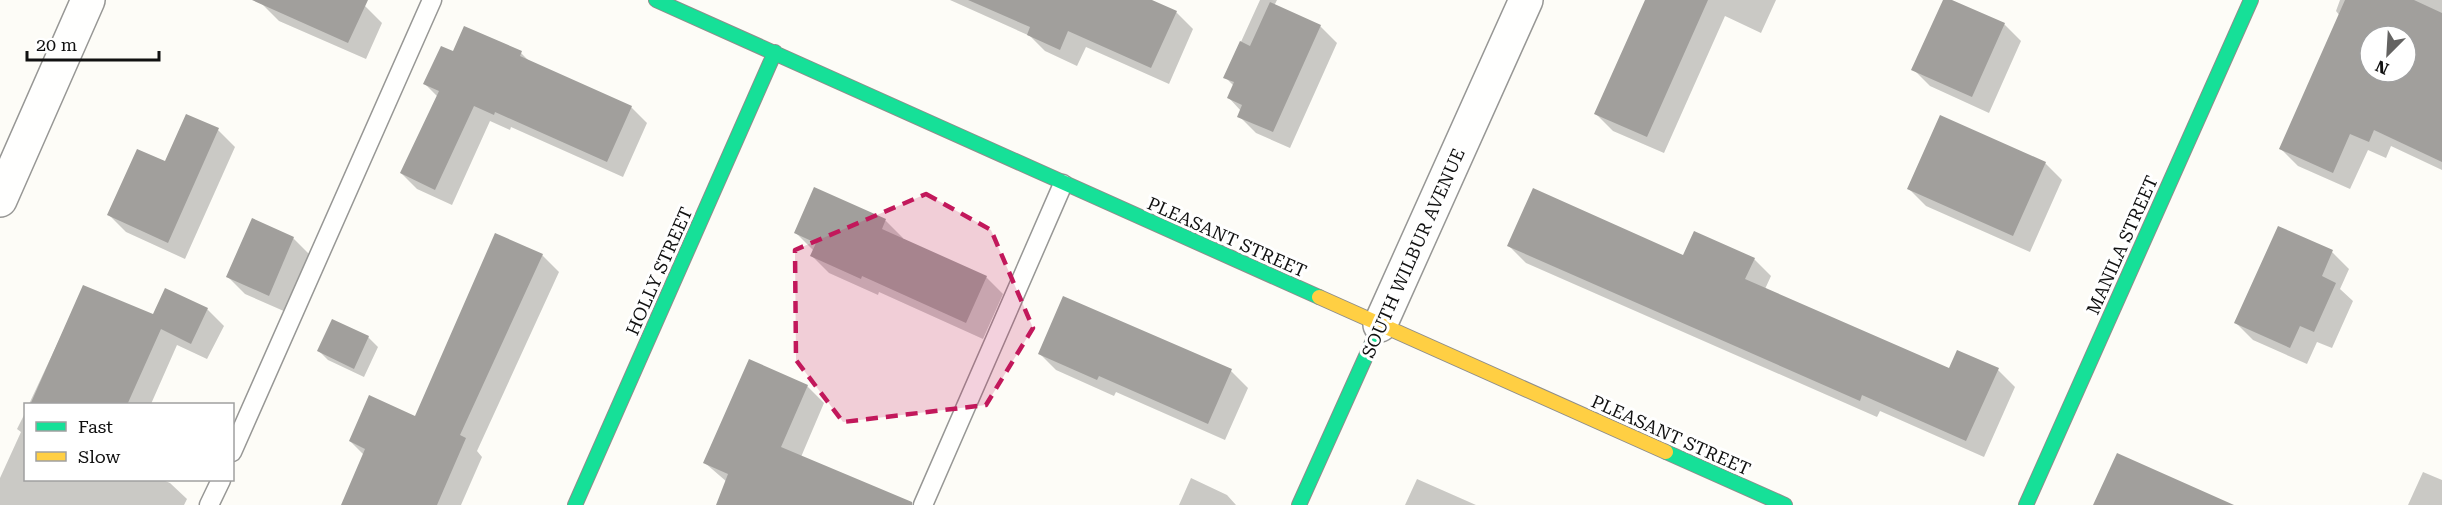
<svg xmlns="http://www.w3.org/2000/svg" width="2442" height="505" viewBox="0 0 2442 505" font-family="'Roboto Serif',serif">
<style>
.shadow{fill:#0003;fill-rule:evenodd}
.building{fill:#a19f9c;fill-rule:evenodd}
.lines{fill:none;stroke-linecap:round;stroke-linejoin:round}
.lane-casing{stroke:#979795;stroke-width:21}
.street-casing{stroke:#979795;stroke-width:36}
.fast-casing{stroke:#8e8d8b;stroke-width:16}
.slow-casing{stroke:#8e8d8b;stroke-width:16}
.lane{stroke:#fffffe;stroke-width:18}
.street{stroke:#fffffe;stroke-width:33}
.fast{stroke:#16e098;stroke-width:14}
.slow{stroke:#ffcf43;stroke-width:14}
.marked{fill:#c2185b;fill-opacity:0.2;stroke:#c2185b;stroke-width:4.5;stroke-dasharray:12 8;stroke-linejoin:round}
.labels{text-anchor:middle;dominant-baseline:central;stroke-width:6;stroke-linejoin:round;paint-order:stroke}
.street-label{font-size:18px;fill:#111;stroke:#fff}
</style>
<rect width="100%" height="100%" fill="#fdfcf7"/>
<!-- shadow -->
<path class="shadow" d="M 264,0 L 364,0 L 365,6 L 382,23 L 366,59 L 279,21 L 262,4 Z
M 950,0 L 1148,0 L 1176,12 L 1193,29 L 1169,84 L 1086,47 L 1077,66 L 1045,51 L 1030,36 Z
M 1260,0 L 1277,0 L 1274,6 L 1320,26 L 1337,43 L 1290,148 L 1256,133 L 1239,116 L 1241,111 L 1229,98 L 1234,86 L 1225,77 Z
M 1651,0 L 1776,0 L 1761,33 L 1725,16 L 1664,153 L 1613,131 L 1596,114 Z
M 1944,0 L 1949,0 L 2004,24 L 2021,41 L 1989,113 L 1930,86 L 1913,69 Z
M 2340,0 L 2442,0 L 2442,170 L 2391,146 L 2386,158 L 2368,150 L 2350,189 L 2298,166 L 2281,149 L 2340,16 L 2336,11 ZM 2370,36 L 2406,36 L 2406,72 L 2370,72 Z
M 454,53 L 521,53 L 531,63 L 631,107 L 647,123 L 623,177 L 511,127 L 510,130 L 490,121 L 452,205 L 417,189 L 401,173 L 438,97 L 425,84 Z
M 218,130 L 235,147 L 185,259 L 126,232 L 109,215 L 166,163 Z
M 2045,163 L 2062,180 L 2030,252 L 1926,206 L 1909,189 Z
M 815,189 L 886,221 L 903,238 L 902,240 L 986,277 L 1003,294 L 983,339 L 879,292 L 878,295 L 829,273 L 812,256 L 813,250 L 796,233 Z
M 293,238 L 310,255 L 286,312 L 245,294 L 228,277 Z
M 1509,246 L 1754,259 L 1771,276 L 1765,289 L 1950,370 L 1998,370 L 2015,387 L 1984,457 L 1880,411 L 1877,417 L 1526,263 Z
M 2332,252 L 2349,269 L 2340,289 L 2353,301 L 2332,348 L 2317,342 L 2307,364 L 2253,340 L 2236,323 Z
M 542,255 L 559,272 L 477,451 L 482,457 L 461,505 L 342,505 L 364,455 L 350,441 L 416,418 Z
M 84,287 L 153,316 L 207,309 L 224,326 L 207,359 L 177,345 L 151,404 L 29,404 Z
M 368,337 L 378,347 L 364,377 L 328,360 L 319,351 Z
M 1039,353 L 1231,371 L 1248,388 L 1225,440 L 1116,392 L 1114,396 L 1056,370 Z
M 807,386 L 824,403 L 801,457 L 902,505 L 717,505 L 727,482 L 705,463 Z
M 26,411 L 26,480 L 163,480 L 170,483 L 187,499 L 184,505 L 0,505 L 0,478 L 21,432 L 17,429 Z
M 2423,472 L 2442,480 L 2442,505 L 2408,505 Z
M 1191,478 L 1227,495 L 1236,505 L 1179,505 Z
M 1417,479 L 1476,505 L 1405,505 Z"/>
<!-- building -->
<path class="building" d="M 252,0 L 368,0 L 348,43 Z
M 968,0 L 1152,0 L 1177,11 L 1151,68 L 1068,31 L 1060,50 L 1027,35 L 1030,27 Z
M 1645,0 L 1708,0 L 1647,137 L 1594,114 Z
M 1943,0 L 1952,0 L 2005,23 L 1972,97 L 1911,70 Z
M 2345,0 L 2414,0 L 2442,13 L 2442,162 L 2374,130 L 2369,142 L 2350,134 L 2333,173 L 2279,149 ZM 2370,36 L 2406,36 L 2406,72 L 2370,72 Z
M 1270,2 L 1321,25 L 1273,132 L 1237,117 L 1242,105 L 1227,98 L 1234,82 L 1223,78 L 1240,41 L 1250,46 Z
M 464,26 L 522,51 L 520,56 L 632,106 L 607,162 L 495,112 L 494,115 L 474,106 L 435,190 L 400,173 L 439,91 L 423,84 L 441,46 L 453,51 Z
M 186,114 L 219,128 L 168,243 L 107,215 L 137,149 L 165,161 Z
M 1940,115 L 2046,162 L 2013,236 L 1907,189 Z
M 814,187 L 886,219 L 882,229 L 987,276 L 966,323 L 862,276 L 861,279 L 810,256 L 816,243 L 794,233 Z
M 1533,188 L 1683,255 L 1694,231 L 1755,258 L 1745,279 L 1949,368 L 1957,350 L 1999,368 L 1966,441 L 1862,395 L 1860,401 L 1507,246 Z
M 252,218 L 294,237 L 269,296 L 226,277 Z
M 2278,226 L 2333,250 L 2322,276 L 2336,283 L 2314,332 L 2300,326 L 2290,348 L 2234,323 Z
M 495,233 L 543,254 L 460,435 L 466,438 L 437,505 L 341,505 L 365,449 L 349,441 L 369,395 L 415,416 Z
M 83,285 L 153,314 L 165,288 L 208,308 L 191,344 L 161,329 L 127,405 L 30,405 Z
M 1063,296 L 1232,369 L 1208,424 L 1099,376 L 1097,380 L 1038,354 Z
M 332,319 L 369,336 L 354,369 L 317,351 Z
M 749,359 L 808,385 L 781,447 L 912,502 L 912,505 L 716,505 L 728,474 L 703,463 Z
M 2117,453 L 2234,505 L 2093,505 Z"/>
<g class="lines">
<!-- lane casing -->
<g class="lane-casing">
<path id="lane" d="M 232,452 L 432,0
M 209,505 L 221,480
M 923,505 L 1063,184"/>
</g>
<!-- street casing -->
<g class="street-casing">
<path id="street" d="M 0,200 L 88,0
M 1380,325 L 1526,0"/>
</g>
<!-- fast casing -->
<g class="fast-casing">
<path id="fast" d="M 656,0 L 1319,297
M 1666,452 L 1785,505
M 575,505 L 775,52
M 1299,505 L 1380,325
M 2026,505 L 2251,0"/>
</g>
<!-- slow casing -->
<g class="slow-casing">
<path id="slow" d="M 1319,297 L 1666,452"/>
</g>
<!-- lane -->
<use href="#lane" class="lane"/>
<!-- street -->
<use href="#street" class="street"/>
<!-- fast -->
<use href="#fast" class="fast"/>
<!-- slow -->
<use href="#slow" class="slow"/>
</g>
<!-- marked area -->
<path class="marked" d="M 926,194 L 991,230 L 1033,328 L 986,405 L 843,422 L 796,360 L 795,250 Z"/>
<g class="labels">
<!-- street labels -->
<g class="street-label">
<text transform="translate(1227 237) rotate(24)">PLEASANT STREET</text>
<text transform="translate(2122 245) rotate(-66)">MANILA STREET</text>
<text transform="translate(1413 253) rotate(-66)">SOUTH WILBUR AVENUE</text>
<text transform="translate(659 271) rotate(-66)">HOLLY STREET</text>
<text transform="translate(1671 435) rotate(24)">PLEASANT STREET</text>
</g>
</g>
<!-- legend -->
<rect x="24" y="403" width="210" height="78" fill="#ffffff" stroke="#a0a0a0" stroke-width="1.5"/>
<rect x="36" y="422" width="30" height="9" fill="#16e098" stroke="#a0a0a0" stroke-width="1.5"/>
<text x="78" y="433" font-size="18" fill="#111111">Fast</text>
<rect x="36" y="452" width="30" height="9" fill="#ffcf43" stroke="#a0a0a0" stroke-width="1.5"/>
<text x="78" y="463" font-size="18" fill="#111111">Slow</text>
<!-- north arrow -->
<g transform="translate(2388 54) rotate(204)"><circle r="28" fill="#ffffff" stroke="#a0a0a0" stroke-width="1.5"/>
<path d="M0-4.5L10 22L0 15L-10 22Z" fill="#646362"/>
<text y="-9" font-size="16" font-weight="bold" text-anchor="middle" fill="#111111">N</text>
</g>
<!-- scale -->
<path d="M27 51v9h132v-9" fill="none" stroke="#111111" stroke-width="3"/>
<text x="36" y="51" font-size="18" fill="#111111" stroke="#ffffff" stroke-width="4.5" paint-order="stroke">20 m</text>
</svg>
